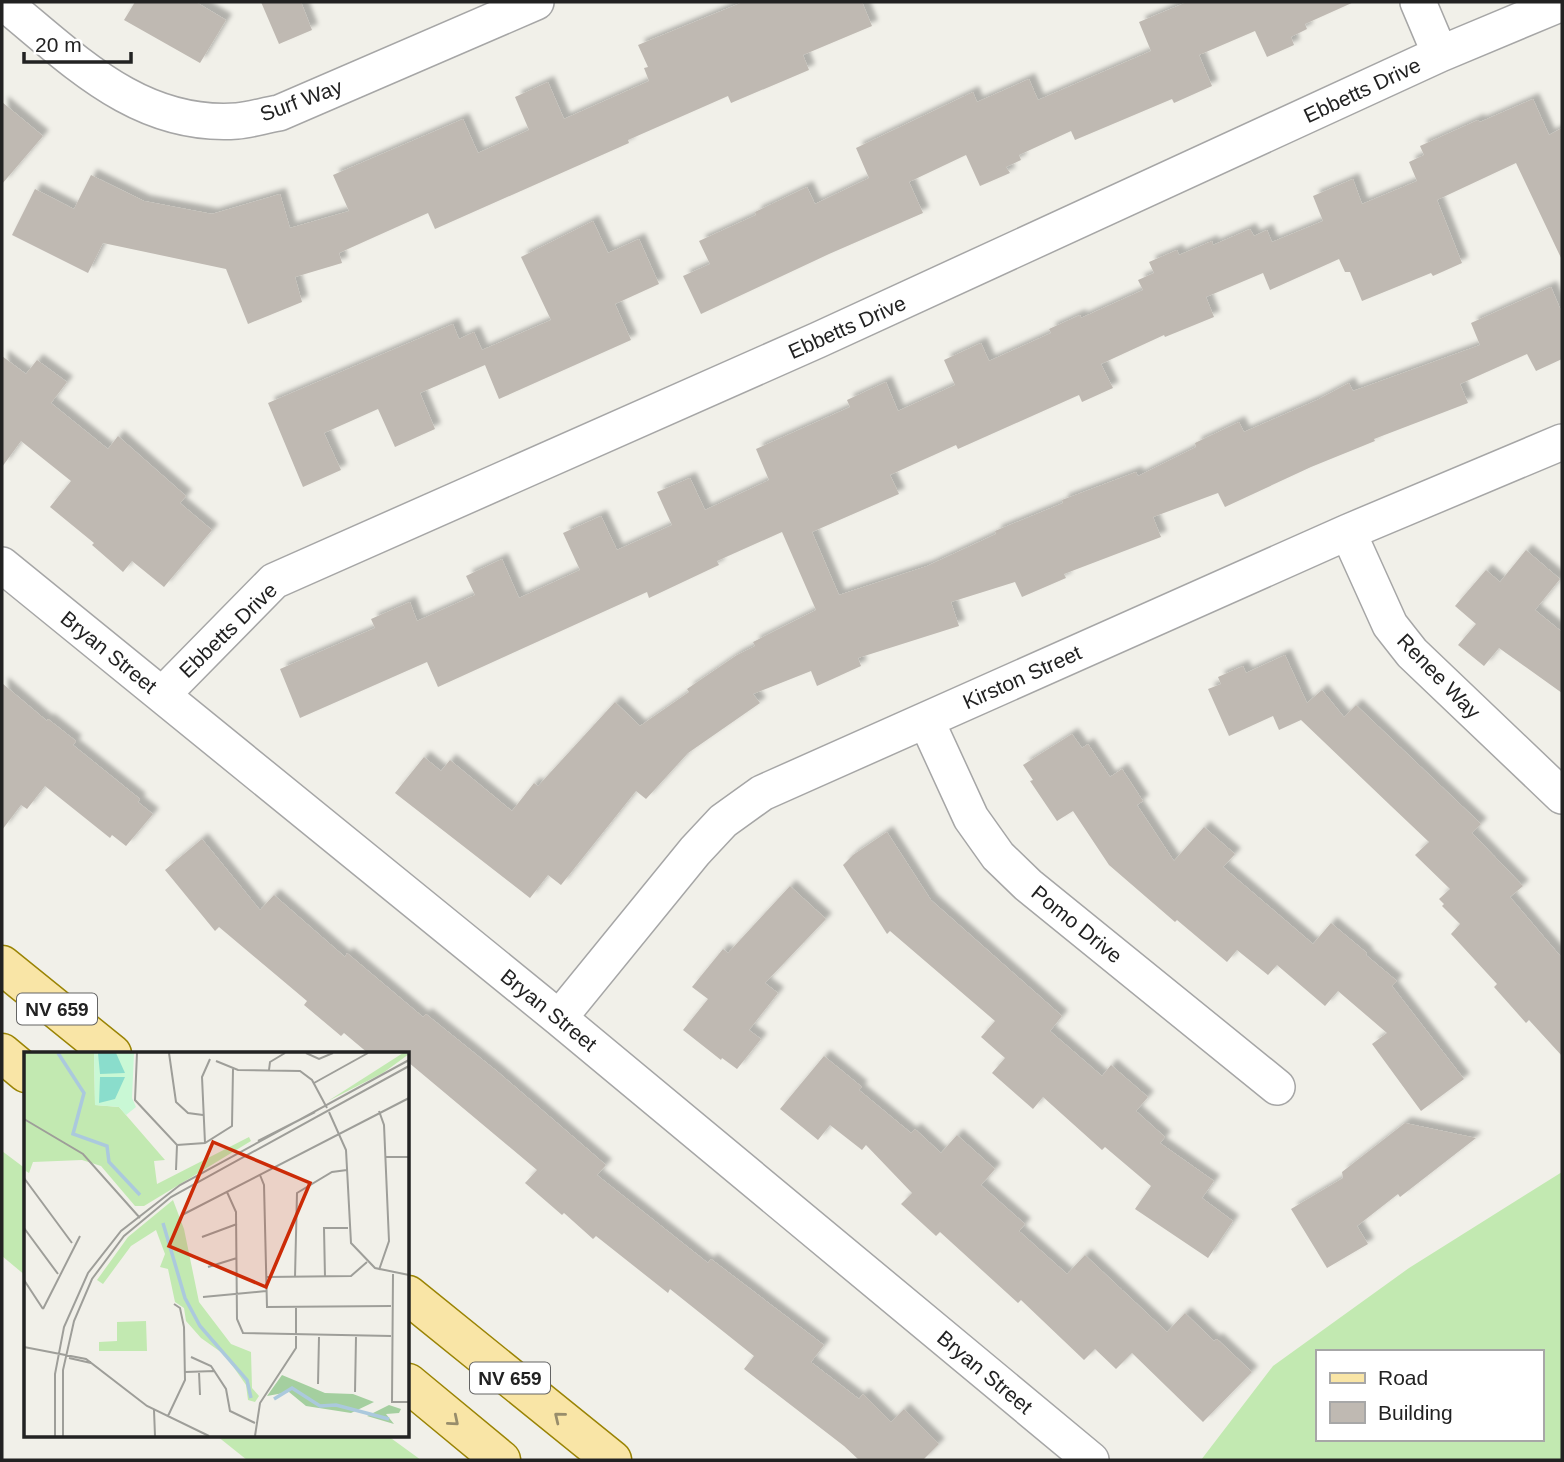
<svg xmlns="http://www.w3.org/2000/svg" width="1564" height="1462" viewBox="0 0 1564 1462" font-family="Helvetica,sans-serif">
<style>
.grass{fill:#c2e9b1;fill-rule:evenodd}
.building{fill:#bfb9b2;filter:url(#shadow)}
.lines{fill:none;stroke-linecap:round;stroke-linejoin:round}
.minor-casing{stroke:#a6a6a6;stroke-width:38}
.major-casing{stroke:#9a8405;stroke-width:41}
.minor{stroke:#fff;stroke-width:35}
.major{stroke:#f9e5a6;stroke-width:38}
.oneway{stroke:#988d6b}
.labels{text-anchor:middle;dominant-baseline:central;stroke-width:7;stroke-linejoin:round;paint-order:stroke}
.shield{fill:#fff;stroke:#646464;stroke-width:2}
.shield-label{font-size:19px;font-weight:bold;fill:#222}
.street-label{font-size:21px;fill:#222;stroke:#fff}
.inset-river{fill:none;stroke:#abc9dd;stroke-width:3.5}
.inset-road{fill:none;stroke:#9e9e99;stroke-width:2}
.view{fill:#cc2b07;fill-opacity:0.15;stroke:#cc2b07;stroke-width:3.5}
.inset-edge{fill:none;stroke:#222;stroke-width:3.5}
</style>
<defs>
<filter id="shadow"><feDropShadow dx="6" dy="-6" stdDeviation="2" flood-color="#0004"/></filter>
</defs>
<rect width="100%" height="100%" fill="#f1f0e9"/>
<!-- grass -->
<path class="grass" d="M 2,1151 L 26,1169 L 26,1276 L 2,1256 Z
M 1562,1172 L 1562,1460 L 1201,1460 L 1273,1366 L 1409,1268 ZM 1317,1352 L 1541,1352 L 1541,1439 L 1317,1439 Z
M 217,1436 L 388,1436 L 421,1460 L 247,1460 Z"/>
<!-- building -->
<path class="building" d="M 135,2 L 196,2 L 226,20 L 200,63 L 124,20 Z
M 261,2 L 301,2 L 312,30 L 279,44 Z
M 743,2 L 862,2 L 872,26 L 803,55 L 809,70 L 731,103 L 728,96 L 628,140 L 629,143 L 435,229 L 428,213 L 339,253 L 342,263 L 295,277 L 302,302 L 248,324 L 226,269 L 103,243 L 88,273 L 12,235 L 35,189 L 74,209 L 91,175 L 144,201 L 212,214 L 280,194 L 290,228 L 349,211 L 333,175 L 463,119 L 478,153 L 529,130 L 515,97 L 548,82 L 564,119 L 649,81 L 644,68 L 648,67 L 638,45 Z
M 1187,2 L 1354,2 L 1305,24 L 1307,29 L 1291,37 L 1294,45 L 1267,57 L 1255,31 L 1199,55 L 1212,86 L 1174,103 L 1172,99 L 1075,140 L 1071,131 L 1019,155 L 1021,160 L 1006,167 L 1010,173 L 980,186 L 966,155 L 909,182 L 923,213 L 829,254 L 701,314 L 683,276 L 710,264 L 699,241 L 756,215 L 755,212 L 807,187 L 815,204 L 869,178 L 856,148 L 973,92 L 977,102 L 1029,79 L 1038,100 L 1151,51 L 1139,22 Z
M 1533,99 L 1549,135 L 1562,128 L 1562,260 L 1516,163 L 1437,200 L 1462,263 L 1433,276 L 1431,273 L 1362,301 L 1350,272 L 1345,272 L 1339,259 L 1270,290 L 1263,273 L 1206,297 L 1214,317 L 1165,337 L 1164,335 L 1101,364 L 1113,388 L 1082,402 L 1079,395 L 958,449 L 956,445 L 890,475 L 899,494 L 812,532 L 839,595 L 927,566 L 996,534 L 995,531 L 1063,503 L 1062,500 L 1136,472 L 1138,476 L 1196,447 L 1195,443 L 1239,422 L 1244,432 L 1317,400 L 1349,383 L 1353,391 L 1480,345 L 1471,323 L 1551,287 L 1562,313 L 1562,359 L 1536,371 L 1527,354 L 1460,384 L 1468,403 L 1374,439 L 1375,441 L 1311,467 L 1225,507 L 1218,493 L 1153,517 L 1161,537 L 1064,574 L 1066,578 L 1022,597 L 1015,582 L 951,602 L 959,626 L 858,658 L 861,666 L 817,686 L 811,671 L 753,694 L 760,703 L 688,753 L 646,799 L 636,791 L 561,885 L 548,875 L 530,898 L 395,793 L 424,757 L 441,771 L 450,760 L 512,811 L 534,783 L 538,786 L 615,702 L 640,726 L 689,692 L 687,689 L 737,655 L 755,646 L 753,642 L 816,610 L 782,532 L 717,561 L 719,565 L 649,598 L 647,592 L 438,687 L 427,662 L 300,718 L 280,669 L 375,628 L 371,619 L 410,602 L 417,621 L 475,595 L 466,576 L 502,559 L 519,598 L 580,570 L 563,533 L 601,516 L 617,550 L 672,525 L 657,492 L 690,478 L 705,510 L 769,480 L 756,449 L 850,407 L 847,400 L 886,382 L 898,411 L 955,385 L 944,360 L 981,343 L 989,361 L 1051,333 L 1049,329 L 1080,315 L 1081,318 L 1143,290 L 1138,280 L 1154,273 L 1149,262 L 1177,250 L 1179,255 L 1212,241 L 1213,245 L 1250,229 L 1254,236 L 1267,230 L 1272,242 L 1323,221 L 1313,196 L 1353,179 L 1362,204 L 1417,181 L 1409,162 L 1424,155 L 1420,146 L 1478,120 L 1480,122 Z
M 2,102 L 43,136 L 2,184 Z
M 593,221 L 608,253 L 639,239 L 659,284 L 615,304 L 631,340 L 499,399 L 485,365 L 420,393 L 435,429 L 395,447 L 378,409 L 324,433 L 341,470 L 303,487 L 268,403 L 453,324 L 459,339 L 474,332 L 482,350 L 551,320 L 521,257 Z
M 2,356 L 26,374 L 37,360 L 67,382 L 51,403 L 108,449 L 118,436 L 186,496 L 180,503 L 212,530 L 164,587 L 132,561 L 123,572 L 92,545 L 94,543 L 50,507 L 71,481 L 21,441 L 2,467 Z
M 1526,550 L 1560,579 L 1535,610 L 1562,632 L 1562,693 L 1499,648 L 1484,666 L 1458,645 L 1476,624 L 1455,606 L 1486,570 L 1500,582 Z
M 1285,655 L 1307,703 L 1322,690 L 1344,717 L 1356,705 L 1481,824 L 1472,833 L 1523,886 L 1510,897 L 1562,958 L 1562,1056 L 1529,1020 L 1526,1023 L 1494,987 L 1497,984 L 1451,934 L 1460,924 L 1442,906 L 1444,904 L 1439,899 L 1450,889 L 1415,855 L 1429,842 L 1391,806 L 1301,720 L 1279,730 L 1273,716 L 1229,736 L 1208,689 L 1221,684 L 1218,677 L 1243,666 L 1246,673 Z
M 2,683 L 47,721 L 48,719 L 76,741 L 73,745 L 140,799 L 138,802 L 153,814 L 126,846 L 112,835 L 110,838 L 45,786 L 27,809 L 21,805 L 2,830 Z
M 1072,734 L 1082,748 L 1088,744 L 1110,777 L 1122,769 L 1143,801 L 1137,805 L 1174,861 L 1204,827 L 1235,854 L 1223,867 L 1313,944 L 1331,923 L 1367,953 L 1366,955 L 1397,981 L 1392,986 L 1464,1079 L 1421,1111 L 1372,1044 L 1387,1033 L 1338,991 L 1325,1006 L 1277,965 L 1268,975 L 1237,950 L 1227,962 L 1177,920 L 1175,922 L 1109,865 L 1073,811 L 1057,821 L 1030,781 L 1033,780 L 1023,765 Z
M 887,832 L 931,900 L 1062,1016 L 1050,1031 L 1102,1076 L 1111,1065 L 1148,1097 L 1136,1111 L 1165,1137 L 1160,1143 L 1214,1181 L 1202,1198 L 1233,1221 L 1208,1258 L 1135,1209 L 1151,1186 L 1105,1147 L 1102,1150 L 1043,1097 L 1033,1109 L 992,1073 L 1005,1058 L 981,1037 L 995,1021 L 890,931 L 887,934 L 843,865 L 853,855 Z
M 202,839 L 260,910 L 274,895 L 345,957 L 347,953 L 423,1017 L 426,1014 L 498,1072 L 606,1165 L 597,1175 L 708,1263 L 711,1259 L 824,1345 L 811,1362 L 859,1399 L 863,1394 L 891,1422 L 904,1409 L 939,1444 L 923,1460 L 859,1460 L 844,1446 L 744,1369 L 754,1356 L 670,1289 L 668,1293 L 596,1236 L 593,1239 L 564,1213 L 562,1215 L 525,1183 L 537,1170 L 408,1062 L 408,1054 L 369,1054 L 344,1033 L 341,1036 L 304,1005 L 307,1001 L 219,927 L 215,931 L 165,870 Z
M 790,886 L 826,919 L 765,983 L 778,993 L 749,1030 L 761,1039 L 737,1069 L 722,1058 L 721,1060 L 683,1030 L 708,999 L 692,987 L 723,949 L 728,953 Z
M 824,1056 L 862,1087 L 859,1090 L 911,1133 L 915,1129 L 941,1153 L 957,1135 L 995,1169 L 981,1185 L 1025,1224 L 1019,1231 L 1067,1274 L 1085,1255 L 1167,1332 L 1185,1313 L 1214,1341 L 1217,1339 L 1252,1372 L 1203,1422 L 1132,1353 L 1116,1369 L 1095,1349 L 1084,1360 L 1021,1300 L 1018,1303 L 940,1232 L 936,1236 L 901,1204 L 912,1193 L 866,1145 L 862,1150 L 830,1125 L 818,1140 L 780,1109 Z
M 1405,1123 L 1476,1138 L 1400,1197 L 1398,1194 L 1357,1226 L 1368,1244 L 1327,1268 L 1291,1209 L 1343,1178 L 1342,1172 Z"/>
<g class="lines">
<!-- minor casing -->
<g class="minor-casing">
<path id="minor" d="M 3,2 C 73,59 138,128 237,121 C 251,120 265,115 279,113 L 536,2
M 1418,2 L 1440,54
M 1348,532 L 1390,625 L 1412,653 L 1562,796
M 2,565 L 559,1018 L 1091,1460
M 162,695 L 274,581 L 818,340 L 1440,54 L 1562,3
M 926,720 L 971,818 L 998,856 L 1028,885 L 1277,1087
M 559,1018 L 695,851 L 723,821 L 762,793 L 1348,532 L 1562,442"/>
</g>
<!-- major casing -->
<g class="major-casing">
<path id="major" d="M 2,965 L 112,1054
M 2,1053 L 26,1073
M 408,1295 L 612,1460
M 408,1383 L 501,1460"/>
</g>
<!-- minor -->
<use href="#minor" class="minor"/>
<!-- major -->
<use href="#major" class="major"/>
</g>
<!-- one-way arrows -->
<defs><path id="oneway-chevron" d="M-2-3.5L2.5 0L-2 3.5" fill="none" stroke-width="1.6" stroke-linecap="round" stroke-linejoin="round" transform="scale(1.75)"/></defs>
<g class="oneway">
<use href="#oneway-chevron" transform="translate(559 1417) rotate(-141)"/>
<use href="#oneway-chevron" transform="translate(454 1421) rotate(40)"/>
</g>
<g class="labels">
<!-- shield labels -->
<g class="shield">
<rect x="17" y="993.5" width="80" height="31" rx="5"/>
<rect x="470" y="1362.5" width="80" height="31" rx="5"/>
</g>
<g class="shield-label">
<text x="57" y="1009">NV 659</text>
<text x="510" y="1378">NV 659</text>
</g>
<!-- street labels -->
<g class="street-label">
<text transform="translate(1362 90) rotate(-25)">Ebbetts Drive</text>
<text transform="translate(301 100) rotate(-20)">Surf Way</text>
<text transform="translate(847 327) rotate(-24)">Ebbetts Drive</text>
<text transform="translate(228 630) rotate(-44)">Ebbetts Drive</text>
<text transform="translate(109 652) rotate(39)">Bryan Street</text>
<text transform="translate(1439 676) rotate(46)">Renee Way</text>
<text transform="translate(1022 677) rotate(-24)">Kirston Street</text>
<text transform="translate(1077 924) rotate(39)">Pomo Drive</text>
<text transform="translate(549 1010) rotate(39)">Bryan Street</text>
<text transform="translate(985 1372) rotate(40)">Bryan Street</text>
</g>
</g>
<!-- overview -->
<g transform="translate(24 1052)">
<rect width="385" height="385" fill="#f1f0e9"/>
<path d="M 0,1 L 70,1 L 71,53 L 95,55 L 141,108 L 130,109 L 133,132 L 225,85 L 227,89 L 120,154 L 111,154 L 77,114 L 58,108 L 9,110 L 5,121 L 0,118 ZM 379,1 L 385,2 L 359,21 L 304,49 ZM 149,148 L 160,177 L 175,250 L 207,292 L 227,300 L 228,336 L 235,344 L 231,350 L 224,348 L 222,333 L 201,303 L 177,286 L 162,269 L 160,256 L 151,250 L 144,217 L 136,215 L 141,202 L 132,178 L 107,194 L 79,232 L 73,228 L 104,185 ZM 122,269 L 123,299 L 75,299 L 75,290 L 93,289 L 93,270 Z" fill="#c2e9b1"/>
<path d="M 258,323 L 301,341 L 329,342 L 350,350 L 327,361 L 282,354 L 265,340 L 243,344 ZM 365,353 L 377,357 L 375,361 L 362,362 L 370,372 L 343,364 Z" fill="#a4cf9f"/>
<path d="M 70,1 L 110,1 L 108,46 L 112,55 L 102,63 L 95,55 L 71,53 Z" fill="#c9f8d5"/>
<path d="M 74,1 L 92,1 L 101,21 L 76,22 ZM 76,25 L 101,25 L 91,47 L 75,51 Z" fill="#8addcc"/>
<path class="inset-river" d="M 34,1 L 60,41 L 49,82 L 83,94 L 85,110 L 116,143M 139,171 L 161,246 L 176,274 L 223,328 L 227,346M 250,347 L 268,336 L 296,354 L 312,353 L 365,367"/>
<path class="inset-road" d="M 113,1 L 111,48 L 153,93 L 181,91 L 208,74 L 209,17M 145,1 L 152,50 L 164,61 L 179,63M 282,1 L 295,7 L 309,1M 192,9 L 214,18 L 276,19 L 288,28 L 303,56M 245,18 L 246,10 L 261,1M 290,31 L 344,1M 305,60 L 322,98 L 327,191 L 351,216 L 385,223M 0,67 L 59,102 L 116,166M 234,89 L 291,60M 181,91 L 178,25 L 186,7M 361,105 L 385,105M 152,118 L 153,93M 236,123 L 240,133 L 243,255 L 367,254M 0,126 L 48,191M 203,140 L 212,160 L 213,267 L 219,281 L 367,284M 158,163 L 385,46M 0,176 L 34,222M 178,185 L 213,172M 184,215 L 213,206M 355,218 L 365,189 L 360,73 L 355,59M 369,222 L 368,350 L 385,350M 243,225 L 327,224 L 343,210M 271,225 L 273,141 L 308,120 L 323,118M 301,225 L 300,176 L 324,176M 0,228 L 19,257M 179,245 L 242,239M 19,257 L 56,184M 0,295 L 62,307 L 123,354 L 185,384M 167,305 L 187,314 L 202,337 L 206,359 L 231,371M 45,306 L 67,311M 161,320 L 191,319M 175,320 L 176,343M 294,332 L 295,285M 331,340 L 332,285M 130,358 L 131,384M 144,364 L 161,328 L 160,275 L 156,256 L 150,252M 31,384 L 31,322 L 40,275 L 64,221 L 97,179 L 156,133 L 385,8M 39,384 L 39,318 L 50,269 L 68,227 L 100,184 L 147,145 L 385,14M 231,384 L 236,351 L 272,296 L 272,255"/>
<path class="view" d="M 189,90 L 286,131 L 242,235 L 145,194 Z"/>
<rect width="385" height="385" class="inset-edge"/>
</g>
<!-- border -->
<rect width="1564" height="1462" fill="none" stroke="#222222" stroke-width="7"/>
<!-- legend -->
<rect x="1316" y="1350" width="228" height="91" fill="#ffffff" stroke="#a7a7a7" stroke-width="2"/>
<rect x="1330" y="1373" width="35" height="10" fill="#f9e5a6" stroke="#a7a7a7" stroke-width="2"/>
<text x="1378" y="1385" font-size="21" fill="#222222">Road</text>
<rect x="1330" y="1402" width="35" height="21" fill="#bfb9b2" stroke="#a7a7a7" stroke-width="2"/>
<text x="1378" y="1420" font-size="21" fill="#222222">Building</text>
<!-- scale -->
<path d="M24 52v10h107v-10" fill="none" stroke="#222222" stroke-width="3.5"/>
<text x="35" y="52" font-size="21" fill="#222222" stroke="#ffffff" stroke-width="5" paint-order="stroke">20 m</text>
</svg>
